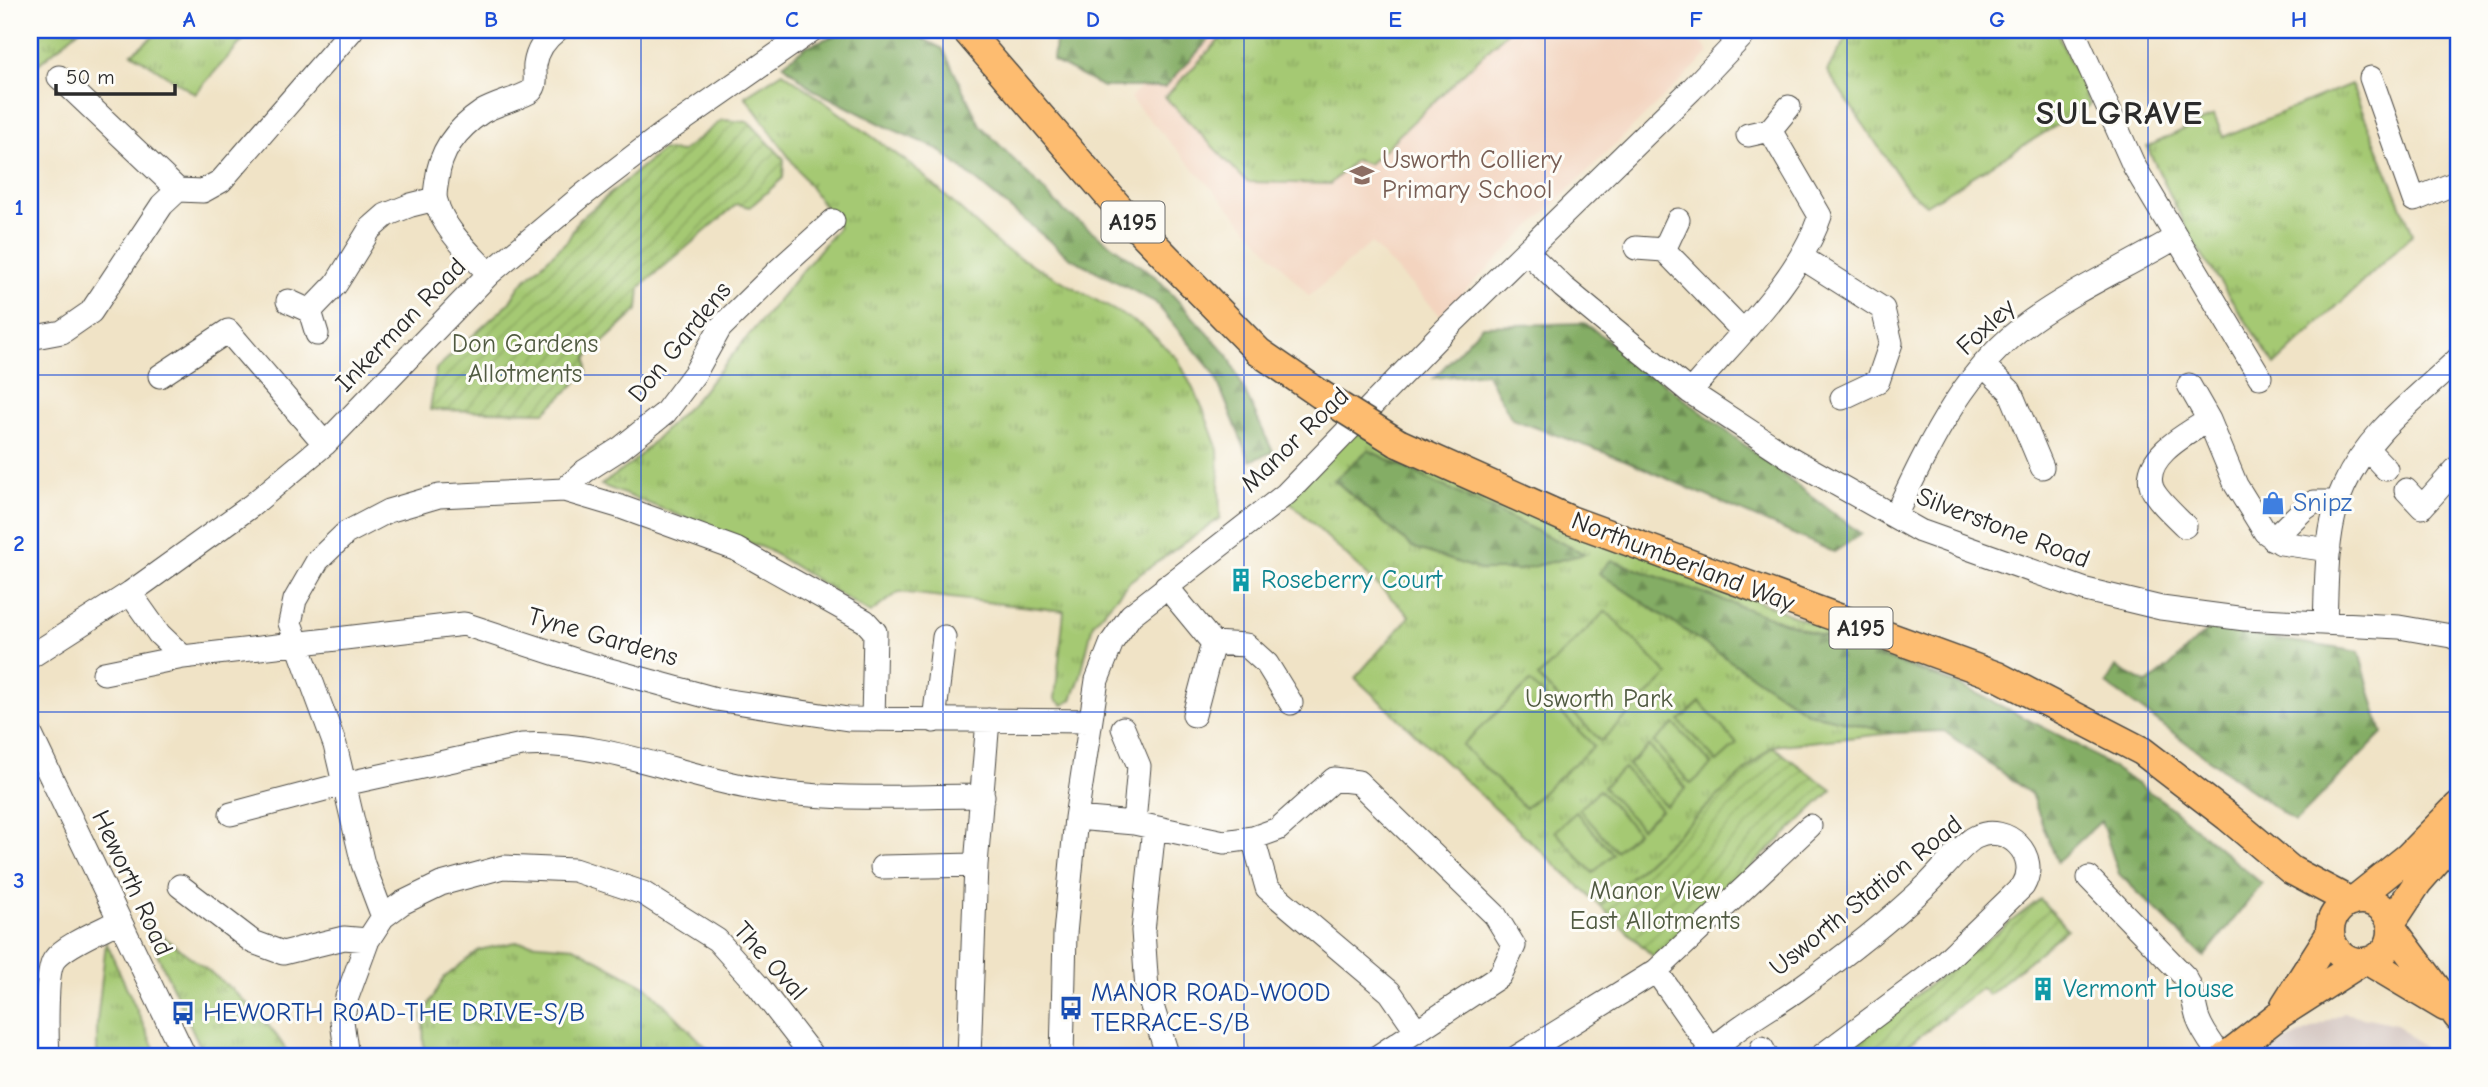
<svg xmlns="http://www.w3.org/2000/svg" width="2488" height="1087" viewBox="0 0 2488 1087" font-family="'Comic Neue',sans-serif">
<style>
.built{fill:#f3d4bf}
.industrial{fill:#cfc0bb}
.grass{fill:url(#grass-tufts);stroke:#687a4f;stroke-width:2}
.forest{fill:url(#forest-firs);stroke:#586c48;stroke-width:2}
.garden{fill:url(#garden-furrows);stroke:#687a4f;stroke-width:2}
.pitch{fill:#a5c973;stroke:#687a4f;stroke-width:2}
.lines{fill:none;stroke-linecap:round;stroke-linejoin:round}
.minor-casing{stroke:#494742;stroke-width:25}
.major-casing{stroke:#494742;stroke-width:31}
.minor{stroke:#fff;stroke-width:23}
.major{stroke:#fdbc6f;stroke-width:28}
.major-bridge-casing{stroke:#494742;stroke-width:31;stroke-linecap:butt}
.major-bridge{stroke:#fdbc6f;stroke-width:28}
.grid{fill:none;stroke:#1d4ed8;stroke-width:2;stroke-opacity:0.55}
.labels{text-anchor:middle;dominant-baseline:central;stroke-width:6;stroke-linejoin:round;paint-order:stroke}
.shield{fill:#fdfcf7;stroke:#6a6a68;stroke-width:2}
.shield-label{font-size:24px;font-weight:bold;fill:#2b2b2b}
.education-label{font-size:26px;fill:#785e54;stroke:#fdfcf7;text-anchor:start}
.street-label{font-size:26px;fill:#2b2b2b;stroke:#fdfcf7}
.park-label{font-size:26px;fill:#505a41;stroke:#fdfcf7}
.shop-label{font-size:26px;fill:#366cbe;stroke:#fdfcf7;text-anchor:start}
.culture-label{font-size:26px;fill:#0d838f;stroke:#fdfcf7;text-anchor:start}
.transit-label{font-size:26px;fill:#164399;stroke:#fdfcf7;text-anchor:start}
.district-label{font-size:33px;font-weight:bold;letter-spacing:2px;fill:#2b2b2b;stroke:#fdfcf7}
.neatline{fill:none;stroke:#1d4ed8;stroke-width:2.5}
.grid-label{font-size:23px;text-anchor:middle;font-weight:bold;fill:#1d4ed8}
</style>
<defs>
<pattern id="grass-tufts" width="24" height="20" patternUnits="userSpaceOnUse" patternTransform="scale(1.75)"><rect width="24" height="20" fill="#a5c973"/><path d="M3 7l-1-3M5 7V3M7 7l1-3M15 17l-1-3M17 17v-4M19 17l1-3" fill="none" stroke="#87a35f"/></pattern>
<pattern id="forest-firs" width="22" height="20" patternUnits="userSpaceOnUse" patternTransform="scale(1.75)"><rect width="22" height="20" fill="#84ad65"/><path d="M5 1l3.5 6h-7zM16 11l3.5 6h-7z" fill="#6c8d53"/></pattern>
<pattern id="garden-furrows" width="10" height="10" patternUnits="userSpaceOnUse" patternTransform="scale(1.75)"><rect width="10" height="10" fill="#a5c973"/><path d="M-1 1l2-2M0 10L10 0M9 11l2-2" fill="none" stroke="#87a35f"/></pattern>
</defs>
<rect width="100%" height="100%" fill="#fdfcf7"/>
<filter id="ink" filterUnits="userSpaceOnUse"><feTurbulence type="fractalNoise" baseFrequency=".0143" numOctaves="2"/><feDisplacementMap in="SourceGraphic" scale="14" xChannelSelector="R" yChannelSelector="G"/><feConvolveMatrix kernelMatrix="1 2 1 2 8 2 1 2 1" color-interpolation-filters="sRGB"/></filter>
<filter id="wash" filterUnits="userSpaceOnUse"><feTurbulence type="fractalNoise" baseFrequency=".00686" numOctaves="4" result="noise"/><feDisplacementMap in="SourceGraphic" scale="28" xChannelSelector="R" yChannelSelector="G"/><feGaussianBlur stdDeviation="1.57" result="paint"/><feColorMatrix in="noise" values="0 0 0 0 0 0 0 0 0 0 0 0 0 0 0 0 0 1.4 0 .05"/><feComposite in="paint" operator="in"/></filter>
<g filter="url(#wash)">
<rect width="100%" height="100%" fill="#f0e3c6"/>
<!-- built -->
<path class="built" d="M 1200,30 L 1693,30 L 1709,53 L 1440,315 L 1371,243 L 1309,296 L 1130,98 Z"/>
<!-- industrial -->
<path class="industrial" d="M 2344,1013 L 2396,1024 L 2435,1057 L 2260,1057 L 2284,1042 Z"/>
<!-- grass -->
<path class="grass" d="M 30,30 L 79,30 L 30,71 Z
M 162,30 L 252,30 L 195,94 L 132,53 Z
M 1229,30 L 1509,30 L 1369,164 L 1355,160 L 1330,184 L 1247,182 L 1165,97 Z
M 1851,30 L 2056,30 L 2090,105 L 1926,205 L 1908,190 L 1827,71 Z
M 783,72 L 914,167 L 1001,247 L 1144,327 L 1178,359 L 1203,409 L 1218,450 L 1220,518 L 1130,581 L 1093,624 L 1080,678 L 1072,700 L 1063,705 L 1055,699 L 1064,611 L 899,592 L 870,613 L 768,550 L 601,485 L 631,464 L 695,400 L 839,227 L 745,96 Z
M 2351,84 L 2413,234 L 2275,365 L 2192,240 L 2147,147 L 2214,115 L 2223,137 Z
M 1348,429 L 1944,679 L 1893,733 L 1772,746 L 1600,906 L 1355,678 L 1410,616 L 1289,501 Z
M 142,921 C 191,959 261,1002 290,1057 L 205,1057 Z
M 106,942 L 158,1057 L 97,1057 L 97,1022 Z
M 516,942 L 574,947 L 647,987 L 716,1057 L 424,1057 L 423,1015 L 444,978 L 479,950 Z"/>
<!-- forest -->
<path class="forest" d="M 849,30 L 906,30 L 943,49 L 980,125 L 1064,211 L 1157,278 L 1228,355 L 1273,452 L 1250,461 L 1214,373 L 1155,302 L 1069,257 L 938,149 L 885,126 L 812,89 L 783,64 L 807,46 Z
M 1056,30 L 1218,30 L 1165,87 L 1103,87 L 1053,61 Z
M 1585,323 L 1861,534 L 1834,552 L 1625,460 L 1512,419 L 1486,373 L 1434,378 L 1482,326 Z
M 1368,450 L 1585,554 L 1519,570 L 1480,570 L 1412,547 L 1334,480 Z
M 1611,560 L 1962,686 L 2078,745 L 2163,801 L 2262,884 L 2204,957 L 2119,874 L 2101,821 L 2057,862 L 2031,794 L 1944,731 L 1893,733 L 1808,713 L 1599,573 Z
M 2209,628 L 2359,652 L 2382,734 L 2295,822 L 2106,684 L 2116,667 L 2147,684 L 2170,666 Z"/>
<!-- garden -->
<path class="garden" d="M 722,120 L 749,122 L 784,159 L 783,178 L 750,207 L 737,204 L 640,287 L 638,310 L 587,357 L 587,372 L 545,412 L 430,410 L 436,369 L 509,303 L 521,284 L 568,240 L 578,221 L 662,150 L 681,152 Z
M 1772,746 L 1832,790 L 1655,958 L 1600,906 Z
M 2040,899 L 2067,929 L 1988,995 L 1981,988 L 1893,1057 L 1836,1057 Z"/>
<!-- pitch -->
<path class="pitch" d="M 1606,611 L 1668,675 L 1601,741 L 1538,677 Z
M 1530,682 L 1594,746 L 1525,808 L 1462,745 Z
M 1700,702 L 1737,744 L 1717,762 L 1679,721 Z
M 1674,724 L 1712,765 L 1691,784 L 1654,742 Z
M 1649,746 L 1686,788 L 1666,806 L 1628,765 Z
M 1624,768 L 1661,810 L 1641,828 L 1603,787 Z
M 1599,790 L 1637,832 L 1616,851 L 1579,809 Z
M 1576,812 L 1613,854 L 1593,873 L 1555,831 Z"/>
</g>
<g filter="url(#ink)">
<g class="lines">
<!-- minor casing -->
<g class="minor-casing">
<path id="minor" d="M 2073,30 L 2134,166 L 2260,377
M 59,77 L 178,190
M 2371,78 L 2414,200 L 2458,182
M 1748,135 L 1770,130 L 1789,107
M 1636,248 L 1664,250 L 1678,220
M 1664,250 L 1742,330
M 1526,251 L 1563,287 L 1690,392 L 1792,459 L 1920,531 L 2086,590 L 2161,608 L 2245,619 L 2399,627 L 2451,636 L 2458,639
M 1801,257 L 1883,309 L 1891,343 L 1878,381 L 1842,398
M 489,274 C 470,253 443,229 436,201 C 434,195 436,187 437,180 C 440,150 458,128 482,112 C 495,104 524,97 531,91 C 538,84 534,73 535,65 C 537,50 545,39 557,30
M 288,301 L 310,311 L 317,334
M 310,311 L 336,284 L 370,229 L 386,215 L 411,205 L 435,199
M 30,338 L 62,332 L 91,312 L 162,205 L 178,190 L 203,191 L 221,181 L 352,30
M 1983,365 L 2010,391 L 2042,467
M 160,376 L 228,331 L 325,444
M 2189,385 L 2209,420 L 2236,485 L 2265,532 L 2281,543 L 2329,550
M 1690,392 C 1735,338 1797,283 1820,216 L 1770,130
M 2367,449 L 2386,469
M 564,490 L 585,471 L 621,448 L 665,413 L 695,373 L 720,328 L 781,268 L 833,221
M 2406,490 L 2422,507 L 2458,467
M 1895,516 C 1929,445 1964,368 2031,321 C 2076,289 2128,266 2175,238
M 2185,526 C 2176,517 2156,499 2152,488 C 2141,457 2188,433 2209,420
M 2273,539 L 2304,509 L 2314,502 L 2338,502
M 1166,586 L 1213,643 L 1246,645 L 1267,664 L 1291,703
M 130,593 L 159,634 L 183,657
M 2325,623 C 2327,579 2325,527 2344,486 C 2367,434 2418,397 2458,359
M 30,657 L 130,593 L 251,506 L 325,444 L 489,274 L 583,195 L 663,134 L 812,30
M 104,673 L 183,657 L 464,624 L 581,662 L 716,699 L 848,719 L 1089,721
M 1194,715 L 1213,643
M 934,721 L 944,637
M 1123,728 L 1139,766 L 1134,823
M 30,733 L 185,1057
M 231,814 L 344,784 L 522,745 C 601,740 675,774 752,788 C 827,802 907,796 983,796
M 1076,818 L 1134,823 L 1224,842 L 1253,838 L 1278,829 L 1334,779 L 1358,782 L 1495,915 L 1514,946 L 1500,976 L 1377,1057
M 1154,828 L 1143,931 L 1147,990 L 1168,1057
M 1253,838 L 1267,888 L 1390,992 L 1417,1031
M 882,867 L 976,865
M 2089,878 L 2185,977 C 2194,991 2193,1004 2198,1019 C 2203,1033 2213,1045 2221,1057
M 180,886 L 253,942 L 283,953 L 344,938 L 368,940
M 383,917 L 363,864 L 335,745 L 290,623 L 295,600 L 318,560 L 346,533 L 388,511 L 439,496 L 564,490 L 618,506 L 736,549 L 865,621 L 875,632 L 873,720
M 1656,971 L 1712,1051
M 1762,1048 L 1767,1057
M 48,1057 C 47,1039 45,973 54,960 C 64,945 102,930 119,921
M 347,1057 L 342,1021 L 347,997 L 368,940 L 383,917 L 402,903 L 441,884 L 503,867 L 574,870 L 643,893 L 717,940 L 759,987 L 813,1057
M 969,1057 L 976,865 L 988,720
M 1062,1057 L 1065,934 L 1076,818 L 1097,680 L 1112,642 L 1131,615 L 1286,494 L 1445,330 L 1691,90 L 1748,30
M 1517,1057 L 1656,971 L 1810,826
M 1707,1057 C 1729,1030 1769,1010 1797,990 C 1842,958 1887,923 1927,885 C 1939,874 1963,843 1976,837 C 2007,822 2041,856 2023,886 L 1934,972 L 1820,1057"/>
</g>
<!-- major casing -->
<g class="major-casing">
<path id="major" d="M 966,30 L 1126,216 L 1259,352 L 1320,394
M 1398,443 L 1570,520 L 1997,676 L 2142,751 L 2228,817 L 2291,870 L 2351,902
M2330 931a31 31 0 1 1 62 0a31 31 0 1 1-62 0Z
M 2353,901 L 2408,857 L 2458,806
M 2391,923 L 2418,882 L 2458,836
M 2392,928 L 2458,1017
M 2368,961 L 2445,1007
M 2285,1005 L 2330,934
M 2225,1057 L 2280,1014 L 2361,962"/>
</g>
<!-- minor -->
<use href="#minor" class="minor"/>
<!-- major -->
<use href="#major" class="major"/>
<!-- major-bridge casing -->
<g class="major-bridge-casing">
<path id="major-bridge" d="M 1320,394 L 1398,443"/>
</g>
<!-- major-bridge -->
<use href="#major-bridge" class="major-bridge"/>
</g>
</g>
<!-- grid -->
<path class="grid" d="M 340,30 L 340,1057M 641,30 L 641,1057M 943,30 L 943,1057M 1244,30 L 1244,1057M 1545,30 L 1545,1057M 1847,30 L 1847,1057M 2148,30 L 2148,1057M 30,375 L 2458,375M 30,712 L 2458,712"/>
<!-- icons -->
<defs>
<g id="school-bare" transform="scale(1.89)"><path d="M0-5L7-2L0 1L-7-2ZM-4 1L0 2.5L4 1V4Q0 6-4 4Z" fill="#8d6e63" stroke="#fdfcf7" stroke-width="2.5" paint-order="stroke"/></g>
<g id="shop-bare" transform="scale(1.89)"><path d="M-5-2.5h2.3a2.7 3.5 0 0 1 5.4 0H5L5.5 6h-11ZM-1.5-2.5h3a1.5 2.3 0 0 0-3 0Z" fill="#3f7fe0" stroke="#fdfcf7" stroke-width="2.5" paint-order="stroke"/></g>
<g id="building-bare" transform="scale(1.89)"><path d="M-4-6H4V6H1V3H-1V6H-4ZM-2.5-4.3h1.7v1.8h-1.7ZM.8-4.3h1.7v1.8H.8ZM-2.5-1h1.7V.8h-1.7ZM.8-1h1.7V.8H.8Z" fill="#0f9aa8" stroke="#fdfcf7" stroke-width="2.5" paint-order="stroke"/></g>
<g id="bus-bare" transform="scale(1.89)"><path d="M-5-6H5V4H4V6H2V4H-2V6H-4V4H-5ZM-3.5-4V0h7V-4ZM-3.5 1.2v1.5H-2V1.2ZM2 1.2v1.5H3.5V1.2Z" fill="#1a4fb4" stroke="#fdfcf7" stroke-width="2.5" paint-order="stroke"/></g>
</defs>
<g fill-rule="evenodd">
<use href="#school-bare" x="1362" y="175"/>
<use href="#shop-bare" x="2273" y="503"/>
<use href="#building-bare" x="1241" y="580"/>
<use href="#building-bare" x="2043" y="989"/>
<use href="#bus-bare" x="1071" y="1008"/>
<use href="#bus-bare" x="183" y="1013"/>
</g>
<g class="labels">
<!-- shield labels -->
<g class="shield">
<rect x="1101.5" y="201.5" width="63" height="41" rx="5"/>
<rect x="1829.5" y="607.5" width="63" height="41" rx="5"/>
</g>
<g class="shield-label">
<text x="1133" y="222">A195</text>
<text x="1861" y="628">A195</text>
</g>
<!-- education labels -->
<g class="education-label">
<text x="1382" y="160">Usworth Colliery<tspan x="1382" dy="30">Primary School</tspan></text>
</g>
<!-- street labels -->
<g class="street-label">
<text transform="translate(401 325) rotate(-46)">Inkerman Road</text>
<text transform="translate(1986 327) rotate(-43)">Foxley</text>
<text transform="translate(680 342) rotate(-51)">Don Gardens</text>
<text transform="translate(1295 440) rotate(-44)">Manor Road</text>
<text transform="translate(2003 528) rotate(21)">Silverstone Road</text>
<text transform="translate(1683 562) rotate(21)">Northumberland Way</text>
<text transform="translate(603 637) rotate(16)">Tyne Gardens</text>
<text transform="translate(132 883) rotate(65)">Heworth Road</text>
<text transform="translate(1866 896) rotate(-39)">Usworth Station Road</text>
<text transform="translate(770 961) rotate(48)">The Oval</text>
</g>
<!-- park labels -->
<g class="park-label">
<text x="525" y="344">Don Gardens<tspan x="525" dy="30">Allotments</tspan></text>
<text x="1599" y="699">Usworth Park</text>
<text x="1655" y="891">Manor View<tspan x="1655" dy="30">East Allotments</tspan></text>
</g>
<!-- shop labels -->
<g class="shop-label">
<text x="2293" y="503">Snipz</text>
</g>
<!-- culture labels -->
<g class="culture-label">
<text x="1261" y="580">Roseberry Court</text>
<text x="2063" y="989">Vermont House</text>
</g>
<!-- transit labels -->
<g class="transit-label">
<text x="1091" y="993">MANOR ROAD-WOOD<tspan x="1091" dy="30">TERRACE-S/B</tspan></text>
<text x="203" y="1013">HEWORTH ROAD-THE DRIVE-S/B</text>
</g>
<!-- district labels -->
<g class="district-label">
<text x="2120" y="113">SULGRAVE</text>
</g>
</g>
<!-- margin -->
<rect width="2488" height="1087" fill="none" stroke="#fdfcf7" stroke-width="77"/>
<!-- scale -->
<path d="M56 84v10h119v-10" fill="none" stroke="#2b2b2b" stroke-width="3.5"/>
<text x="66" y="84" font-size="21" fill="#2b2b2b" stroke="#fdfcf7" stroke-width="5" paint-order="stroke">50 m</text>
<rect x="38" y="38" width="2412" height="1010" class="neatline"/>
<g class="grid-label">
<text x="189" y="27">A</text>
<text x="491" y="27">B</text>
<text x="792" y="27">C</text>
<text x="1093" y="27">D</text>
<text x="1395" y="27">E</text>
<text x="1696" y="27">F</text>
<text x="1997" y="27">G</text>
<text x="2299" y="27">H</text>
<text x="19" y="215">1</text>
<text x="19" y="551">2</text>
<text x="19" y="888">3</text>
</g>
</svg>
